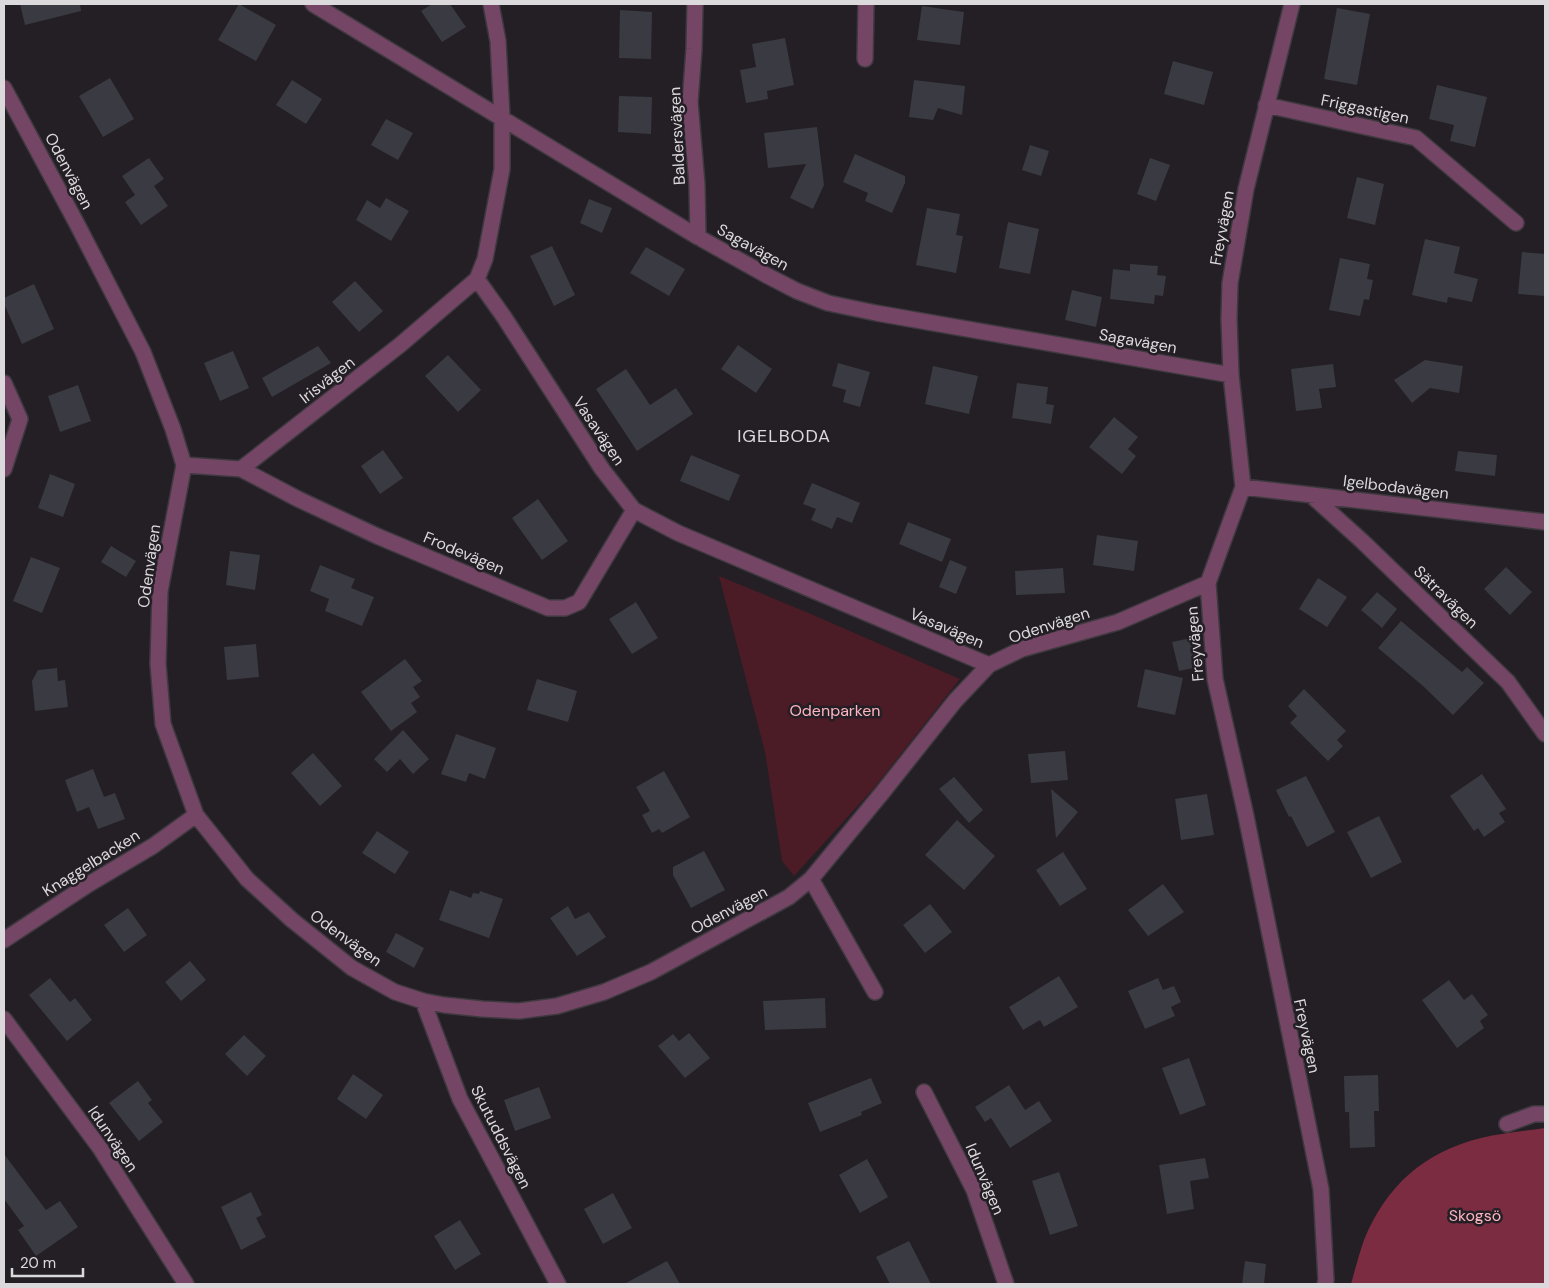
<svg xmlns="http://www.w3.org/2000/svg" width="1549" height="1288" viewBox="0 0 1549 1288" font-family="'DM Sans',sans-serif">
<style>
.green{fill:#4b1b26}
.forest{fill:#7b2c40}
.building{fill:#3a3a42}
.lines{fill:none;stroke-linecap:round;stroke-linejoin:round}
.street-casing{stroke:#3d393f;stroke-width:18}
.street{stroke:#744564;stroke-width:15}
.labels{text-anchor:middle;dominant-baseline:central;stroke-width:5;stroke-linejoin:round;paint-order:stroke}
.street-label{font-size:16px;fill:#dcd9dd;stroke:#231f25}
.park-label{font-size:16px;fill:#fdb5c1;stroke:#231f25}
.neighbourhood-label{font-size:18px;letter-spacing:1px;fill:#dcd9dd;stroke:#231f25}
</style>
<rect width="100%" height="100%" fill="#231f25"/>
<!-- green -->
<path class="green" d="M 719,576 L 811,614 L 960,679 L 874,788 L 794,876 L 782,861 L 765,752 Z"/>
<!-- forest -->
<path class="forest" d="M 1545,1128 L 1545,1284 L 1351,1284 C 1355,1270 1359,1254 1364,1240 C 1386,1186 1424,1152 1481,1138 C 1502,1133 1524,1131 1545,1128 Z"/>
<!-- building -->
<path class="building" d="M 20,4 L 80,4 L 81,11 L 25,25 Z
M 239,4 L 276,25 L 256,61 L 218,40 Z
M 432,4 L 450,4 L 466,27 L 442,42 L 421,11 Z
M 922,6 L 964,12 L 960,45 L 917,40 Z
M 1337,8 L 1370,14 L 1357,85 L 1324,79 Z
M 620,10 L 652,12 L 651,59 L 619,58 Z
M 785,38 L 794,85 L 767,91 L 768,99 L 746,103 L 740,70 L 756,67 L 752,44 Z
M 1173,61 L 1213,72 L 1204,105 L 1164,94 Z
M 110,78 L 134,119 L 103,137 L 79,96 Z
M 292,80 L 322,99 L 306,124 L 276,105 Z
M 914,80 L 965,86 L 962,115 L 938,108 L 933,120 L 909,117 Z
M 1437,85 L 1487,97 L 1475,147 L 1450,141 L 1454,125 L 1429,119 Z
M 619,96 L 652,97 L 651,134 L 618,132 Z
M 386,119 L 413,133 L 398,160 L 371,145 Z
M 817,127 L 824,185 L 813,209 L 790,198 L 806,164 L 768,168 L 764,133 Z
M 1030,145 L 1049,151 L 1041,176 L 1022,170 Z
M 855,154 L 905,176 L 905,183 L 892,213 L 865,201 L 868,193 L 843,182 Z
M 149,158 L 164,179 L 154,186 L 168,206 L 141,225 L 125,202 L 135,195 L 122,176 Z
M 1150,158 L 1170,165 L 1156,201 L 1137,194 Z
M 1357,177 L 1384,184 L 1375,225 L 1347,218 Z
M 386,198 L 409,211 L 391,241 L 356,220 L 367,200 L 380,208 Z
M 589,199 L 612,208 L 602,233 L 580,223 Z
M 927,208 L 960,214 L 956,235 L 963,236 L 956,273 L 916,265 Z
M 1008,222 L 1039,229 L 1030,274 L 999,268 Z
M 1425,239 L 1460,247 L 1454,273 L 1478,279 L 1472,302 L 1448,297 L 1447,303 L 1412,295 Z
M 552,246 L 575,295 L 554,306 L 530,256 Z
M 646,247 L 685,269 L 669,296 L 630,273 Z
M 1522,252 L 1545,254 L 1545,296 L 1518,294 Z
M 1340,258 L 1370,264 L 1367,279 L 1373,280 L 1369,300 L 1364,299 L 1360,316 L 1329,310 Z
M 1130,264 L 1158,266 L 1157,275 L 1166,276 L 1163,296 L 1155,295 L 1154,304 L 1110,299 L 1113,269 L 1130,271 Z
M 355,281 L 383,311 L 359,332 L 332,302 Z
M 34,284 L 54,329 L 22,344 L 4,304 L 4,298 Z
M 1072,290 L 1102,297 L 1096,327 L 1065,320 Z
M 738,345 L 772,369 L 756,393 L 721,369 Z
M 318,346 L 331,363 L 272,397 L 262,378 Z
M 233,351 L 249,388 L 220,401 L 204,363 Z
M 448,355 L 481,390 L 458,412 L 425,376 Z
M 1425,360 L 1463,366 L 1459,393 L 1430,388 L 1412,403 L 1394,380 Z
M 838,363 L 870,372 L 860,407 L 843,402 L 846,390 L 832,386 Z
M 1333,364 L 1336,387 L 1319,389 L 1322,408 L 1296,411 L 1291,369 Z
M 933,366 L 978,376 L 969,414 L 925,404 Z
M 626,369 L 650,405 L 676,388 L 693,414 L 637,451 L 596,389 Z
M 1017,383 L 1048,387 L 1046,404 L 1054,405 L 1051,424 L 1012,418 Z
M 78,385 L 91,421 L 60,432 L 48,396 Z
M 1114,417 L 1138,437 L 1128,449 L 1136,456 L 1122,474 L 1089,447 Z
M 383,450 L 403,478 L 380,494 L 361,466 Z
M 1458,451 L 1497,455 L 1495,476 L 1455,471 Z
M 691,455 L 740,475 L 729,501 L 680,481 Z
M 50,474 L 75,484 L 63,517 L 38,508 Z
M 812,483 L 860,503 L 852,523 L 837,517 L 832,529 L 811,520 L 816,509 L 803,504 Z
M 538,499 L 568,541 L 542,560 L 512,518 Z
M 908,522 L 951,539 L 942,562 L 899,544 Z
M 1097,535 L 1138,541 L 1134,571 L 1093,565 Z
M 111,546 L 136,561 L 126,577 L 101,562 Z
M 230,551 L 260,555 L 255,590 L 226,585 Z
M 31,557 L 60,568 L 42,613 L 13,601 Z
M 950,560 L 967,567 L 956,594 L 939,587 Z
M 320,565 L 355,579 L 351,588 L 374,597 L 362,626 L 325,611 L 329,599 L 310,591 Z
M 1506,567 L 1532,592 L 1510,615 L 1484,589 Z
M 1063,568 L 1065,593 L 1016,595 L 1015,571 Z
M 1318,578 L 1347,597 L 1327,627 L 1299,609 Z
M 1377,592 L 1397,609 L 1382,628 L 1361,610 Z
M 636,602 L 658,638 L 632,654 L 609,619 Z
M 1401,621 L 1462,672 L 1467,667 L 1484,683 L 1453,715 L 1423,686 L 1378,648 Z
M 1191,638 L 1198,667 L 1179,671 L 1172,642 Z
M 256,644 L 259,677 L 227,680 L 224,647 Z
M 405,659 L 422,681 L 413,687 L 420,697 L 411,703 L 417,712 L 391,731 L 361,692 Z
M 57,668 L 58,681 L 65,680 L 68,707 L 35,711 L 32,681 L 38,670 Z
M 1145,669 L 1183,678 L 1175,715 L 1137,707 Z
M 537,679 L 577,691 L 568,722 L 527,710 Z
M 1304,689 L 1346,731 L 1337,740 L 1343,746 L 1328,761 L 1290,723 L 1297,716 L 1288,706 Z
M 403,730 L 429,759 L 413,774 L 400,759 L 387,772 L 374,759 Z
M 456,734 L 496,748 L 485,779 L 469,773 L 466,782 L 441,774 Z
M 1065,751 L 1068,780 L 1031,783 L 1028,754 Z
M 313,753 L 342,786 L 320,806 L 291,773 Z
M 93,769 L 104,797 L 115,793 L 125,819 L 98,829 L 89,807 L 77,812 L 65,780 Z
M 664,771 L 690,817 L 662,833 L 659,829 L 652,833 L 642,815 L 650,811 L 636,787 Z
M 1482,774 L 1506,809 L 1499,813 L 1505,822 L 1484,837 L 1478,828 L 1474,831 L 1450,796 Z
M 1306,776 L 1335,832 L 1307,847 L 1291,816 L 1289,817 L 1276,790 Z
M 954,777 L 983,810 L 969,823 L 939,789 Z
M 1051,789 L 1078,812 L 1056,838 Z
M 1207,794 L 1214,835 L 1181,840 L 1175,799 Z
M 1379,816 L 1402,862 L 1371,878 L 1347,832 Z
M 957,820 L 995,856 L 964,890 L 925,855 Z
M 377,831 L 409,852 L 395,874 L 362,853 Z
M 704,851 L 725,890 L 691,908 L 673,875 L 673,867 Z
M 1063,852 L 1087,889 L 1060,906 L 1036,870 Z
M 1163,884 L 1184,912 L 1148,936 L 1128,910 Z
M 450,890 L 471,898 L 473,893 L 479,894 L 480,891 L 503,899 L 489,938 L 439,920 Z
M 930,904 L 952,932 L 925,953 L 903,925 Z
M 568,906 L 575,919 L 589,912 L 606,937 L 577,956 L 550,918 Z
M 128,908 L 147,935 L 124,952 L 104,925 Z
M 396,933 L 424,948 L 414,968 L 386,952 Z
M 190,961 L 206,980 L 181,1001 L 165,982 Z
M 1059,976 L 1078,1007 L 1044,1027 L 1040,1020 L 1023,1030 L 1009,1007 Z
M 50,978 L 70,1002 L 75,998 L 92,1020 L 67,1041 L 29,995 Z
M 1158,978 L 1163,990 L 1174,986 L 1181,1002 L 1171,1007 L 1175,1016 L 1145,1029 L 1128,991 Z
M 1449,980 L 1464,1000 L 1472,994 L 1488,1015 L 1480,1021 L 1484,1028 L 1457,1048 L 1422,1000 Z
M 825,998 L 826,1028 L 765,1030 L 763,1001 Z
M 689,1033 L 710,1058 L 685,1078 L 658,1046 L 673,1034 L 679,1041 Z
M 244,1035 L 266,1056 L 247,1076 L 225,1054 Z
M 1189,1058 L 1206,1105 L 1180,1115 L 1162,1068 Z
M 353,1074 L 383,1095 L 366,1119 L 337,1099 Z
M 1378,1075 L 1379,1111 L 1374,1111 L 1375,1147 L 1350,1148 L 1349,1112 L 1345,1112 L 1344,1076 Z
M 871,1078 L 882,1103 L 861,1112 L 862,1115 L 820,1132 L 808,1103 Z
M 138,1081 L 152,1100 L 148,1103 L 163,1122 L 139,1141 L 109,1103 Z
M 1009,1085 L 1025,1110 L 1039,1101 L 1052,1121 L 1010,1148 L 991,1118 L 985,1122 L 975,1107 Z
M 539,1087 L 551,1118 L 515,1131 L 504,1100 Z
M 4,1154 L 46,1210 L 60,1201 L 78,1227 L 36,1256 L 18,1230 L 24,1226 L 4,1199 Z
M 1205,1158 L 1209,1178 L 1190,1181 L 1194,1209 L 1167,1214 L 1159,1165 Z
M 867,1159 L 888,1197 L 860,1213 L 839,1175 Z
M 1059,1172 L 1078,1226 L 1050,1235 L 1032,1181 Z
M 251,1192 L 262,1215 L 256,1218 L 266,1237 L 241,1250 L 221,1207 Z
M 613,1193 L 632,1228 L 603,1244 L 584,1209 Z
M 460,1220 L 481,1254 L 455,1270 L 434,1236 Z
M 909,1241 L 931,1284 L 890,1284 L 876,1257 Z
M 667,1261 L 680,1284 L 624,1284 Z
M 1245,1261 L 1266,1264 L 1264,1284 L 1242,1284 Z"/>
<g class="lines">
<!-- street casing -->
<g class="street-casing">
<path id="street" d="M 313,4 L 698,237 L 766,275 L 797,291 L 828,303 L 876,313 L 1231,375
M 491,4 L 498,41 L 502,117 L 502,169 L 485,259 L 477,279 L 504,317 L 602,469 L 634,510 L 678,533 L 989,665
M 695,4 L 694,49 L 690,102 L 697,185 L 698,237
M 1292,4 L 1246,189 L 1230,283 L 1229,319 L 1231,375 L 1243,487 L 1208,583 L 1215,679 L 1246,816 L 1321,1189 L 1326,1280 L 1325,1284
M 865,59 L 866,4
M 4,88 L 77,224 L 143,352 L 173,429 L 184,465 L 160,591 L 158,664 L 163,724 L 196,815 L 247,879 L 292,920 L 352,968 L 395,992 L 423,1001 L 444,1005 L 482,1009 L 519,1011 L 557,1006 L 604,992 L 651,972 L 789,897 L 811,879 L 882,793 L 955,701 L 989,665 L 1022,649 L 1118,622 L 1208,583
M 1266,105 L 1416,138 L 1516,223
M 4,383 L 20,419 L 4,469
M 184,465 L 241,469 L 400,345 L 477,279
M 241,469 L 298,499 L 377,536 L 548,608 L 565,608 L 579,602 L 634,510
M 1243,487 L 1545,522
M 1311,495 L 1362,541 L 1508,682 L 1545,734
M 811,879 L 875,992
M 4,940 L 89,884 L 153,846 L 196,815
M 423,1001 L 460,1099 L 558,1284
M 4,1019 L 100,1148 L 186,1284
M 924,1092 L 974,1190 L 1006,1284
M 1507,1124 L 1534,1114 L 1545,1114"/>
</g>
<!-- street -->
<use href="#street" class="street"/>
</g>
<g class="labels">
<!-- street labels -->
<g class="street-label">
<text transform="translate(1365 109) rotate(12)">Friggastigen</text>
<text transform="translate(677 136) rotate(-93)">Baldersvägen</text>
<text transform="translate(69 171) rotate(62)">Odenvägen</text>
<text transform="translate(1222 228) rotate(-80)">Freyvägen</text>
<text transform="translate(753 247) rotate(29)">Sagavägen</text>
<text transform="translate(1138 341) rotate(10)">Sagavägen</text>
<text transform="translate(327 380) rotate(-38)">Irisvägen</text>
<text transform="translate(599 431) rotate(56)">Vasavägen</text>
<text transform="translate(1396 487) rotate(7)">Igelbodavägen</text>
<text transform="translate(464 553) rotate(23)">Frodevägen</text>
<text transform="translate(149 566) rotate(-82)">Odenvägen</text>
<text transform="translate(1446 597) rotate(44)">Sätravägen</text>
<text transform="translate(1049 625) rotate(-18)">Odenvägen</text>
<text transform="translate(947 628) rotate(23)">Vasavägen</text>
<text transform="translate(1195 644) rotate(-95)">Freyvägen</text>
<text transform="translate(91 863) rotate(-32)">Knaggelbacken</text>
<text transform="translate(729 910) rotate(-28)">Odenvägen</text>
<text transform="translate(346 938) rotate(36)">Odenvägen</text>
<text transform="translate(1307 1036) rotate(78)">Freyvägen</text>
<text transform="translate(501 1137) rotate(63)">Skutuddsvägen</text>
<text transform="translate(113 1139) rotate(56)">Idunvägen</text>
<text transform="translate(985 1179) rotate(67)">Idunvägen</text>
</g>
<!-- park labels -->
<g class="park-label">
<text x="835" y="710">Odenparken</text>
<text x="1475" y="1215">Skogsö</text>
</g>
<!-- neighbourhood labels -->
<g class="neighbourhood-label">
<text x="784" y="436">IGELBODA</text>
</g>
</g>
<!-- border -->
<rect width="1549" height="1288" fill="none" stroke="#dcd9dd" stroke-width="10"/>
<!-- scale -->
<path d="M12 1268v8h71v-8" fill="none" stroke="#dcd9dd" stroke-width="2.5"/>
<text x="20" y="1268" font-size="15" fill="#dcd9dd" stroke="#231f25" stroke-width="4" paint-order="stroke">20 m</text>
</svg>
